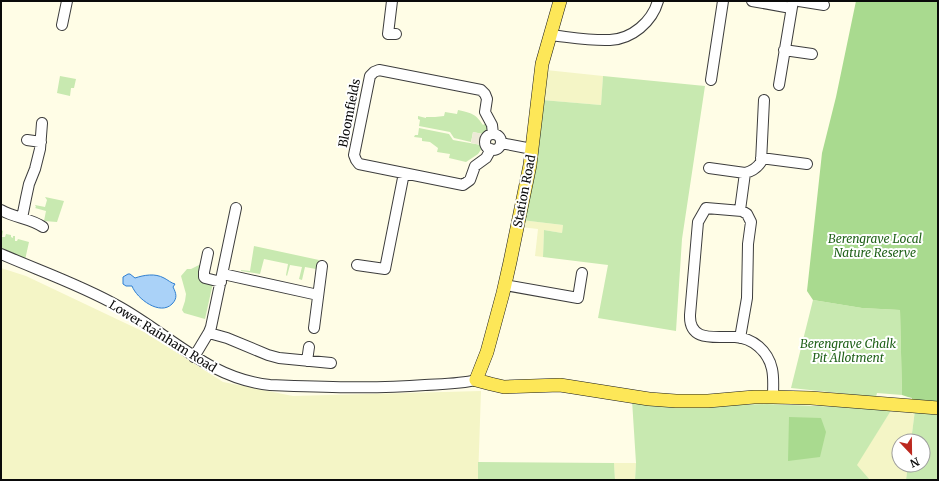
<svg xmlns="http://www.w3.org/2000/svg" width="939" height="481" viewBox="0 0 939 481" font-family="Merriweather,serif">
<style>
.farmland{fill:#f4f5c6}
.green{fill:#c8e9b0}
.forest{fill:#a9da8f}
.plaza{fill:#ede9d7}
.water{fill:#aad2f8;stroke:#2f7fd1}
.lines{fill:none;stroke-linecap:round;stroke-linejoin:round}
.minor-casing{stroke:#3d3d3d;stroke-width:12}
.major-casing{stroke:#1b1b1b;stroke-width:14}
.minor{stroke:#fff;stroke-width:10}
.major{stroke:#fde758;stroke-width:13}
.labels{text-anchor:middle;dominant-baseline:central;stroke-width:4;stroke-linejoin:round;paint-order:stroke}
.street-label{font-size:12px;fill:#0a0a0a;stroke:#fff}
.park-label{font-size:12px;font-style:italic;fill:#21621a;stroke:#fff}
</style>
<rect width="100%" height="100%" fill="#fffde6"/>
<!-- farmland -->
<path class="farmland" d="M 546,70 L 603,76 L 601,105 L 542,100 Z
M 521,220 L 563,225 L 562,233 L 544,230 L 543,257 L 535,256 L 538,229 L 521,227 Z
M 1,268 L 26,276 L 144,332 L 223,382 L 293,396 L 481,391 L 478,480 L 1,480 Z
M 892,409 L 915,410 L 911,441 L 899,441 L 899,465 L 908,465 L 906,480 L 870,480 L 856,465 Z
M 614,463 L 636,463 L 635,480 L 615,480 Z"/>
<!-- green -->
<path class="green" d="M 60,76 L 76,79 L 74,88 L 71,88 L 70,96 L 57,93 Z
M 603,76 L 705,86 L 682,239 L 676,331 L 598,318 L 608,265 L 543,257 L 544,230 L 562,233 L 563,225 L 521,220 L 542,100 L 601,105 Z
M 458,110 C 471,113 475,113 483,125 L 486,123 L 488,127 L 487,130 L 483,134 L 473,132 L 471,142 L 454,138 L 450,132 L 419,126 L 420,120 L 418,119 L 418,116 L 426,118 L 426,117 L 435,117 L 444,116 L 445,112 L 457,114 Z
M 419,128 L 449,134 L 453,140 L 481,145 L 482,148 L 478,154 L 466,162 L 449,158 L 450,154 L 437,152 L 438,148 L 430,142 L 422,141 L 422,138 L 414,137 L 415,135 L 418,135 Z
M 45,197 L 64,201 L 57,222 L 44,221 L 46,211 L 35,208 L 36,207 L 35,205 L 45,207 L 47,200 Z
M 1,230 L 3,231 L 2,237 L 5,237 L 6,234 L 11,235 L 11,237 L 13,238 L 13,236 L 15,236 L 15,241 L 17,241 L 18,239 L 29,242 L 25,260 L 1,250 Z
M 254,246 L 319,260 L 316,269 L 305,267 L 302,280 L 299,279 L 302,267 L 290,265 L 287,276 L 286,275 L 288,264 L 264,259 L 260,274 L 241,271 L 241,270 L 250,271 Z
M 201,264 L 213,283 L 205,319 L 184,313 L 182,310 L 185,301 L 186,294 L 181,276 L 187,269 L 191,269 Z
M 813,300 L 862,308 L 900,310 L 902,395 L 877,393 L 876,397 L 791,388 Z
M 632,400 L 670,407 L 767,404 L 892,409 L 857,465 L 870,480 L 635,480 L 636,463 Z
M 915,410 L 938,412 L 938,480 L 906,480 L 908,465 L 923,465 L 923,441 L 911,441 Z
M 478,462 L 614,463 L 615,480 L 478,480 Z"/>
<!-- forest -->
<path class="forest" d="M 856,1 L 938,1 L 938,402 L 912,400 L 912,398 L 908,397 L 902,395 L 900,310 L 862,308 L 813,300 L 807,291 L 822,153 L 836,97 Z
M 789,417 L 821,418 L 826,432 L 820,457 L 788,461 Z"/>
<!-- plaza -->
<path class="plaza" d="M 473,132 L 483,134 L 481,139 L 481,145 L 471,143 Z"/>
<!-- water -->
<path class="water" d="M 128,274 L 130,274 L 135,278 C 144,275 155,273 164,278 C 168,280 171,283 175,284 L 173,287 C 176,293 178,298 172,304 C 160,316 137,299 132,286 L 126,286 L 123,284 L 123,277 Z"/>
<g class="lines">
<!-- minor casing -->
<g class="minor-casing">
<path id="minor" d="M 392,1 L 388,34 L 396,34
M 752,1 L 791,8
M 799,1 L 824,5
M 62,25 L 67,1
M 550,35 C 569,37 591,41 610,40 C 632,39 652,22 658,1
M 784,50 L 812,54
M 711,80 L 723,1
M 779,85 L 793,1
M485 142a8 8 0 1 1 16 0a8 8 0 1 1-16 0Z
M 27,140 L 41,142
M 501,143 L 532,149
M 491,149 L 486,158 L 475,166 L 470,180 L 463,185 L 359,164 L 356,160 L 354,155 L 370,76 L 374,72 L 379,70 L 481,90 L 485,94 L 487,99 L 485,112 L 492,125 L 493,134
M 761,158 L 807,164
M 709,168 L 745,173
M 1,210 C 15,218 30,218 43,227
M 740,210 L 745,173 C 753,171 757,168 761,162 L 764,100
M 22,218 L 26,198 L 29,184 L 35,169 L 40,149 L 42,123
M 208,253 L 204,272 L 204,277 L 205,278 L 221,282
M 1,254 C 40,271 81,285 118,306 C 169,334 209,379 270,385 C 321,387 374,389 425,385 C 442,384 460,384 476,380
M 357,265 L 385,269 L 404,173
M 223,274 L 318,295
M 505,285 L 578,298 L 582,273
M 314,328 L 322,266
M 209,333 L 227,338 L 268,355 L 279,358 L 331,363
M 740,338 L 747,298 L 748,244 L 751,222 L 747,214 L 742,211 L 706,208 L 698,222 L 690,315 C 689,343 716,336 735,337 C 753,338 768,351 772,369 C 774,378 773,387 773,397
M 194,357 L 209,332 L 211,327 L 236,208
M 307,361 L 309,347"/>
</g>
<!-- major casing -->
<g class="major-casing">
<path id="major" d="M 560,1 L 542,64 L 530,165 L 510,262 L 503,293 L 487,352 L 476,380 L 491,384 L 504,387 L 560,385 L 649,399 L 676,401 L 708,401 L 754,397 L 773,397 L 811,398 L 938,408"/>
</g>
<!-- minor -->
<use href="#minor" class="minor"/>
<!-- major -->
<use href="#major" class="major"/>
</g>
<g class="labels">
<!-- street labels -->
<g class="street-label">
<text transform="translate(349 113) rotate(-79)">Bloomfields</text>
<text transform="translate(524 191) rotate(-79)">Station Road</text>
<text transform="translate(163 336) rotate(32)">Lower Rainham Road</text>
</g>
<!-- park labels -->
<g class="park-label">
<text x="875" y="238">Berengrave Local<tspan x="875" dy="14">Nature Reserve</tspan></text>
<text x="848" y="343">Berengrave Chalk<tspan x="848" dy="14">Pit Allotment</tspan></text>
</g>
</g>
<!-- border -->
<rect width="939" height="481" fill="none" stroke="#0a0a0a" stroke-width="4"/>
<!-- north arrow -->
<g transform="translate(911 453) rotate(158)"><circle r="19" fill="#ffffff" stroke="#9d9d9d"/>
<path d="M0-3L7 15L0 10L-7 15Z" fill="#bc281f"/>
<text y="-6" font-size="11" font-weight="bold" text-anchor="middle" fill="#0a0a0a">N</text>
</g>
</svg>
